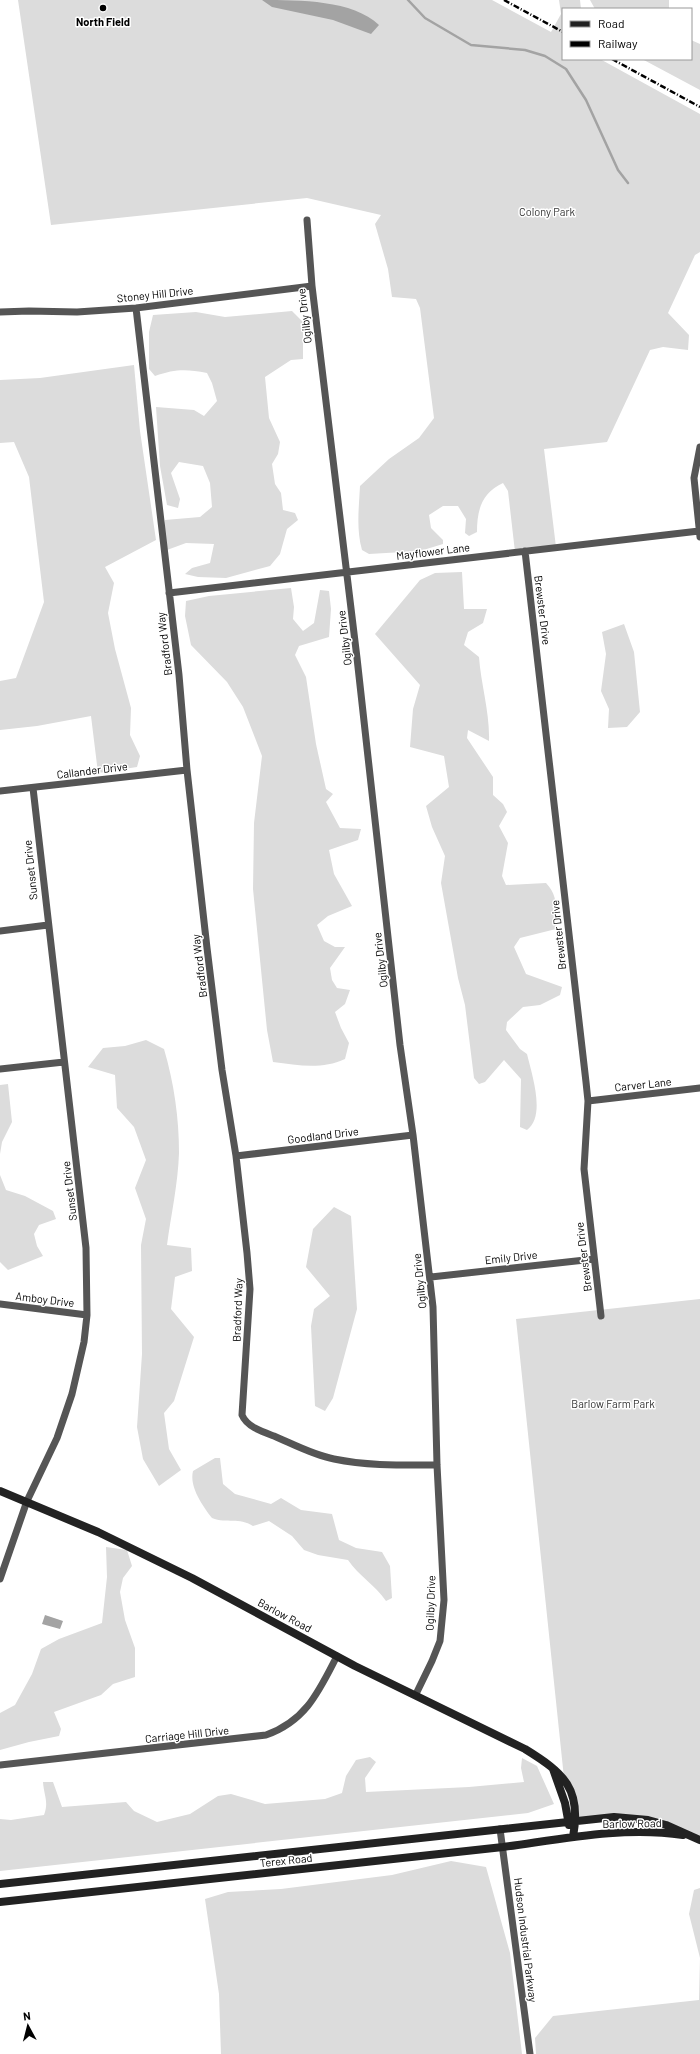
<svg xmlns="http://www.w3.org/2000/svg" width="700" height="2054" viewBox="0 0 700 2054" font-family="Barlow,sans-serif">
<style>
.green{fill:#dcdcdc}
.water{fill:#a3a3a3}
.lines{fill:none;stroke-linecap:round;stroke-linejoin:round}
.stream{stroke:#a3a3a3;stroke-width:2.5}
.street{stroke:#555;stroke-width:7}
.secondary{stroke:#222;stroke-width:8}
.rail{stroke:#000;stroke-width:2.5;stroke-dasharray:6 2 1 2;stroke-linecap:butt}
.poi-dot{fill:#000;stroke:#fff;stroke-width:1.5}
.labels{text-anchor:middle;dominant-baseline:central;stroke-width:3;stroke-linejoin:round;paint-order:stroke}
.poi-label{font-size:11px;font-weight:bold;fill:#000;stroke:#fff}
.park-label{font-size:11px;fill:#333;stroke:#fff}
.street-label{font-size:11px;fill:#000;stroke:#fff}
</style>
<rect width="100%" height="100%" fill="#fff"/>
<!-- green -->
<path class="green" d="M 18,0 L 492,0 L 551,32 L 561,14 L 559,0 L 580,0 L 581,9 L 563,9 L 563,59 L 600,59 L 700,114 L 700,252 L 695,255 L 668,313 L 689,335 L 688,350 L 663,347 L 650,350 L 607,442 L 544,449 L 556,547 L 515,552 L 508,491 L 503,483 C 482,493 477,509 477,532 L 469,536 L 465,533 L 466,519 L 458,506 L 443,506 L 429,515 L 431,528 L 443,540 L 443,544 L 420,551 L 369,554 L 362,550 C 356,529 359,507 360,486 L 389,459 L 419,438 L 434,418 L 420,308 L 416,299 L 392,297 L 388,269 L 375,224 L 381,215 L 307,198 L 51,225 Z
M 590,0 L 669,0 L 669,9 L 595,9 Z
M 691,40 L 700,44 L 700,90 L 642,59 L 691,59 Z
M 292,311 L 303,322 L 303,359 L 291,360 L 265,377 L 269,418 L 280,442 L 278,454 L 272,464 L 275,484 L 281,493 L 283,510 L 295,513 L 298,520 L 287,529 L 280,554 L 270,566 L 226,578 L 198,577 L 185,574 L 192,568 L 210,563 L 214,544 L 186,543 L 167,550 L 164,531 L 165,520 L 200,517 L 212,507 L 210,483 L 203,466 L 179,462 L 171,473 L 180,499 L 178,508 L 167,505 L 160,466 L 156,407 L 194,410 L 204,416 L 217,401 L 212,383 L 207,373 C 186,369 175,369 155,376 L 149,369 L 149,332 L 153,315 L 196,312 L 225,317 Z
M 134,365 L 140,431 L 156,540 L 105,567 L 114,583 L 108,613 L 115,649 L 131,708 L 130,735 L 140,756 L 137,767 L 98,773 L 91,716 L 37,726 L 0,730 L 0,681 L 16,678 L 44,602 L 29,477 L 14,442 L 0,443 L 0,380 L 40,378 Z
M 462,572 L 464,609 L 487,609 L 483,623 L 468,632 L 464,645 L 479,657 C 481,685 490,713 489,741 L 468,730 L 467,738 L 493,777 L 493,795 L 503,804 L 507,812 L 499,826 L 508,843 L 502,876 L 506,885 L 546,883 C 559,896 556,912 556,929 L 520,938 L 514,947 L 526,974 L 562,987 L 560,995 L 540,1005 L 523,1007 L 507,1022 L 506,1030 L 520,1049 L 527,1054 C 532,1075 546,1116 527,1130 L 520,1127 L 521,1079 L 504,1060 L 485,1082 L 479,1084 L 474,1078 L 465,1005 L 458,978 L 441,883 L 445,856 L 432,827 L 426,806 L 449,787 L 444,756 L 410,747 L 413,709 L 420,685 L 375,634 L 420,580 L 435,573 Z
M 291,588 L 294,607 L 293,619 L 303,631 L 314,623 L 320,590 L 329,591 L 331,609 L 329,637 L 299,646 L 295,655 L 306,677 L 316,744 L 326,789 L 333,794 L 326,802 L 340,828 L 361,829 L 358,840 L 329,850 L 334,874 L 352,906 L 328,916 L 317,925 L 324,941 L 335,947 L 345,947 L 330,968 L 332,980 L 337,988 L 350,990 L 345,1004 L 335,1012 L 341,1028 L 349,1043 L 345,1059 C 321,1070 298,1065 273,1062 L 267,1030 L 253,889 L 254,823 L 262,756 L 243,707 L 227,682 L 191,645 L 185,616 L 186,601 L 209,596 Z
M 624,624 L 634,652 L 640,712 L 627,727 L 608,728 L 609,709 L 601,691 L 606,654 L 602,632 Z
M 146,1040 L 164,1049 C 174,1083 179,1118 179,1153 C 178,1184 171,1215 167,1245 L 191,1248 L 192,1271 L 175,1277 L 171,1309 L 194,1337 L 174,1401 L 164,1413 L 169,1449 L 181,1470 L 159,1486 L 143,1459 L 137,1427 L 142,1354 L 141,1245 L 146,1219 L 135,1188 L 146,1160 L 134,1127 L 117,1108 L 115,1075 L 88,1067 L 103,1048 L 125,1046 Z
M 8,1084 L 12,1122 L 2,1142 L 0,1154 L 0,1085 Z
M 0,1175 L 6,1190 L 25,1196 L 53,1211 L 56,1219 L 39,1225 L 34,1234 L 37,1246 L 43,1256 L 8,1270 L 0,1262 Z
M 334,1207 L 351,1216 L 357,1309 L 333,1398 L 325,1411 L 315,1406 L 311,1326 L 314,1309 L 330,1296 L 306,1267 L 313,1229 Z
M 700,1299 L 700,1836 L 629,1815 L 576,1821 L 564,1778 L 516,1319 Z
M 215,1458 L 220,1458 L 223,1484 L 235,1494 L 271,1504 L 281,1498 L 301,1510 L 332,1514 L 339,1540 L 356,1548 L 382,1552 L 390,1566 L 392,1598 L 386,1601 C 375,1585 359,1576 348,1560 L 318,1555 L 304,1550 L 292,1536 L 269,1521 L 253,1526 C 239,1517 227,1524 212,1518 C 203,1506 189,1487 193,1471 Z
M 106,1547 L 127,1550 L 132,1566 L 123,1578 L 120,1592 L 125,1620 L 135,1648 L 135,1677 L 113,1684 L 101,1695 L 54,1712 L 61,1729 L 59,1736 L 29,1742 L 0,1750 L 0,1713 L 15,1705 L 32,1674 L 41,1649 L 59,1639 L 102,1623 L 107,1577 Z
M 370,1757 L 376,1762 L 365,1778 L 366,1792 L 469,1787 L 524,1782 L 521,1768 L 522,1758 L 537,1766 L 554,1804 L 528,1813 L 0,1871 L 0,1819 L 11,1820 L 44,1815 C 49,1802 44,1796 43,1782 L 53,1782 L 62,1807 L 126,1802 L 134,1811 L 157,1822 L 190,1814 L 218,1796 L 231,1794 L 265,1804 L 325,1799 L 342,1793 L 346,1776 L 356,1760 Z
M 451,1861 L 486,1867 L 510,1953 L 522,2054 L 221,2054 L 219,1994 L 205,1899 L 228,1892 L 281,1889 L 392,1875 Z
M 700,1888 L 700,2054 L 536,2054 L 535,2038 L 553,2016 L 699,2000 L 700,1958 L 689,1914 L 694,1890 Z"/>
<!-- water -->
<path class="water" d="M 262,0 C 300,0 353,0 379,25 L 371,34 L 333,20 L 272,7 Z
M 45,1615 L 63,1621 L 60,1629 L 42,1624 Z"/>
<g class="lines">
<!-- stream -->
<path class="stream" d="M 408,0 L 425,18 L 471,45 L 525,50 L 545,56 L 566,69 L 586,100 L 618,170 L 628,183"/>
<!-- street -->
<path class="street" d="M 307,220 L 312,286 L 357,658 L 400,1045 L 413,1135 L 433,1307 L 437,1465 L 444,1600 L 440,1641 L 432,1661 L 416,1694
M 136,308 L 179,675 L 187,770 L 207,948 L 222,1070 L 236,1156 L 247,1253 L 250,1289 L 242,1415 C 247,1427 263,1432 274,1436 C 293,1444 313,1455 334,1459 C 368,1466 403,1465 437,1465
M 0,312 L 29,311 L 77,312 L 136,308 L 312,286
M 700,447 L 694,478 L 700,537
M 525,551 L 586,1082 L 588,1101 L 584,1169 L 601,1316
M 169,593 L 699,531
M 0,791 L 187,770
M 0,931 L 48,925
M 0,1069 L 64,1062
M 588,1101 L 700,1088
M 236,1156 L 413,1135
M 431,1277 L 594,1259
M 0,1304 L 87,1315
M 0,1579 L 27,1501 L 57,1438 L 72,1394 L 84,1342 L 87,1315 L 86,1248 L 33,788
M 0,1765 L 266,1735 C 306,1721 319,1691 337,1656
M 500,1829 L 530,2054"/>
<!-- secondary -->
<path class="secondary" d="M 0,1491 L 98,1532 L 192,1578 L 355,1666 L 525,1749 C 564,1773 582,1789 573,1837
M 553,1769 L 565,1803 L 569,1825
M 0,1884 L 614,1817 L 648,1820 L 666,1825 L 700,1840
M 0,1902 L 503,1847 C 562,1839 623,1826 683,1835"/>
<!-- rail -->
<path class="rail" d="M 504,0 L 563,32
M 612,59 L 700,107"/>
</g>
<!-- markers -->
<circle class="poi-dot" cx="103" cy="8" r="4"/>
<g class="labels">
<!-- poi labels -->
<g class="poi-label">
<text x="103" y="21">North Field</text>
</g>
<!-- park labels -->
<g class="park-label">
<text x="547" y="211">Colony Park</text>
<text x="613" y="1403">Barlow Farm Park</text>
</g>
<!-- street labels -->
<g class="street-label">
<text transform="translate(155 294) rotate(-6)">Stoney Hill Drive</text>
<text transform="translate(304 316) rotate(-97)">Ogilby Drive</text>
<text transform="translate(433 551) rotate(-7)">Mayflower Lane</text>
<text transform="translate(543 610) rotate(83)">Brewster Drive</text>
<text transform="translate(344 638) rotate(-97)">Ogilby Drive</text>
<text transform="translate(164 644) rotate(-97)">Bradford Way</text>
<text transform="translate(92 770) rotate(-7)">Callander Drive</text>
<text transform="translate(30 870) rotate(-96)">Sunset Drive</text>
<text transform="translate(558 935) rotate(-96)">Brewster Drive</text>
<text transform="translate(380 960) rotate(-97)">Ogilby Drive</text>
<text transform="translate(199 966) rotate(-97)">Bradford Way</text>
<text transform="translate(643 1084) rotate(-6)">Carver Lane</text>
<text transform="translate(323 1135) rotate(-7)">Goodland Drive</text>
<text transform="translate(69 1191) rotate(-97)">Sunset Drive</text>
<text transform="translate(511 1257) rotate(-6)">Emily Drive</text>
<text transform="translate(583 1257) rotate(-97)">Brewster Drive</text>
<text transform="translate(419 1281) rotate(-96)">Ogilby Drive</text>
<text transform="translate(45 1299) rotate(7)">Amboy Drive</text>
<text transform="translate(237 1310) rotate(-88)">Bradford Way</text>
<text transform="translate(430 1603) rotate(-88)">Ogilby Drive</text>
<text transform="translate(285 1615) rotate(28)">Barlow Road</text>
<text transform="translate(187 1734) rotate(-6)">Carriage Hill Drive</text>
<text transform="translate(632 1823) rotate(-1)">Barlow Road</text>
<text transform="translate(286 1860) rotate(-6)">Terex Road</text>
<text transform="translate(526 1940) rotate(83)">Hudson Industrial Parkway</text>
</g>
</g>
<!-- legend -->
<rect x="562" y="8" width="130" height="52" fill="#ffffff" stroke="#999999"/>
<rect x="570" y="21" width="20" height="6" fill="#222222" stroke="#999999"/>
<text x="598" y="28" font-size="12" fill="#000000">Road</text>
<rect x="570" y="41" width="20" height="6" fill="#000000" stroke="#999999"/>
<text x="598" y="48" font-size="12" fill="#000000">Railway</text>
<!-- north arrow -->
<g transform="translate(28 2026) rotate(353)" stroke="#ffffff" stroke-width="3" paint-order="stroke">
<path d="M0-3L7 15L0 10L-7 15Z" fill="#000000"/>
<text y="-6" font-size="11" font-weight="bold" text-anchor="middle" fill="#000000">N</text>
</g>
</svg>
